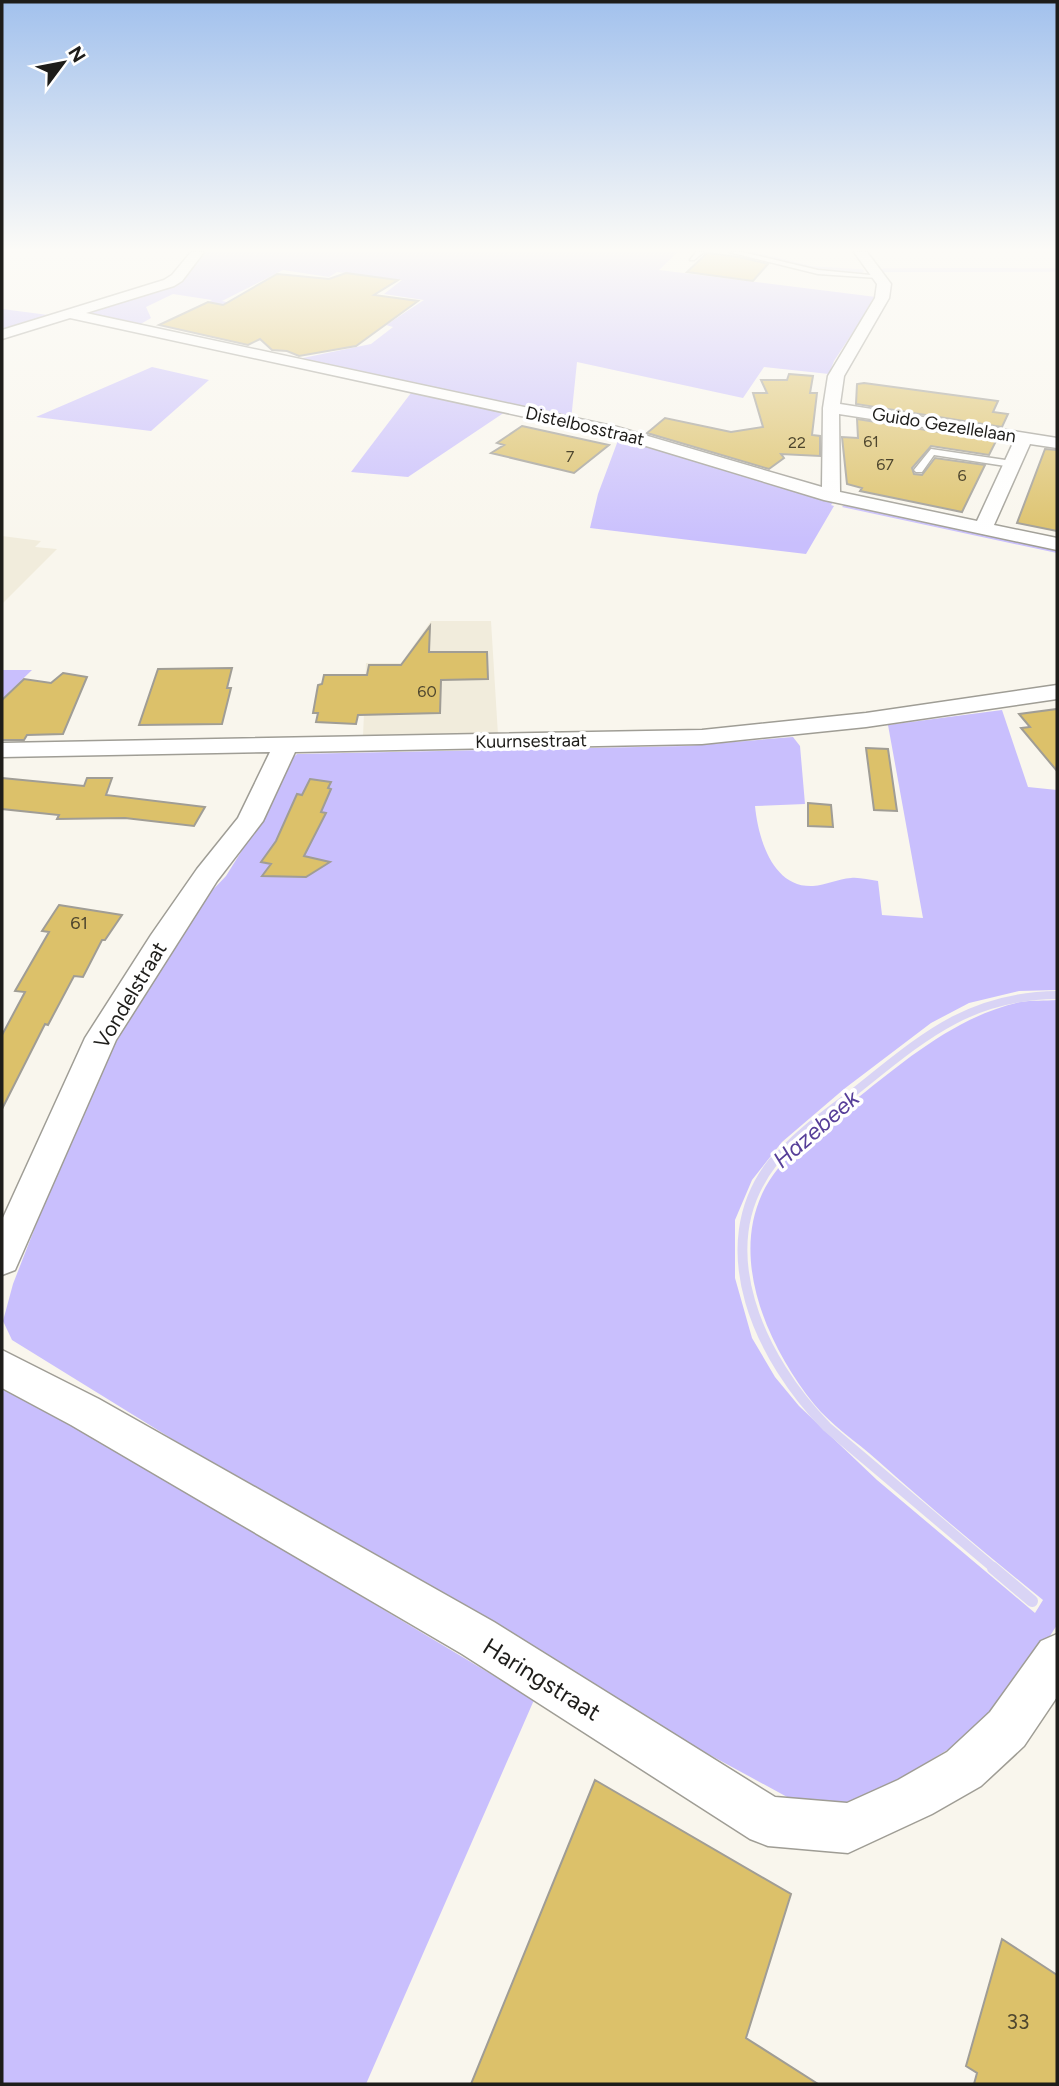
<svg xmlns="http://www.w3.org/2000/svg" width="1059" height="2086" viewBox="0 0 1059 2086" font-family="Figtree,sans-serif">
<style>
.built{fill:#f1ecdc}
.green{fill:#c9bffd}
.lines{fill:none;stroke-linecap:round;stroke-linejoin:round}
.stream-far3{stroke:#d9d4f5;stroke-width:3.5}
.stream-far2{stroke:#d9d4f5;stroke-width:8}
.stream-far1{stroke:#d9d4f5;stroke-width:10}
.stream{stroke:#d9d4f5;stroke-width:12}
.building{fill:#dcc16a;stroke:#a09d95;stroke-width:2}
.lane-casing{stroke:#9f9d95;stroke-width:3}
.street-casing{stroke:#9f9d95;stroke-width:3}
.lane{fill:#fff;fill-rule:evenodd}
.street{fill:#fff;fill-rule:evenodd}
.labels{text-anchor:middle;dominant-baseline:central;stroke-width:7;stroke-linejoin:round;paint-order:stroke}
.far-number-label{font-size:16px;fill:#4e462e}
.far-street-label{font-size:18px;fill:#1e1d1a;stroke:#fff}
.number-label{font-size:18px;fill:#4e462e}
.street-label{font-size:21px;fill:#1e1d1a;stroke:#fff}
.near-number-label{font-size:21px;fill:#4e462e}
.water-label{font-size:23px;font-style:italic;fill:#573f99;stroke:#fff}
.near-street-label{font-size:24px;fill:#1e1d1a;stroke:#fff}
</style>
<rect width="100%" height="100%" fill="#f9f6ed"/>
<!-- built -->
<path class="built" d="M 2,536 L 41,541 L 35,547 L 57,549 L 2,604 Z
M 431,621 L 491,621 L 498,735 L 363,737 L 366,663 L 401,663 Z"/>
<!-- green -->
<path class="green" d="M 201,252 L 678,252 L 659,270 L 876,297 L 834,361 L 829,374 L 764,367 L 743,398 L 577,362 L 571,420 L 293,360 L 371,344 L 393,327 L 386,325 L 424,300 L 384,294 L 402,280 L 337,272 L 329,277 L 283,270 L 222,301 L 244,306 L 199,308 L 212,300 L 173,294 L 146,307 L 151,318 L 137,326 L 88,315 L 85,312 L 168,285 Z
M 1002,268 L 1057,271 L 881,272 L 878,269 Z
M 2,309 L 56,316 L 2,334 Z
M 152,367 L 209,380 L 151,431 L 36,417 Z
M 414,389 L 508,410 L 408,477 L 351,472 Z
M 620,435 L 834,501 L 831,505 L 834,506 L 806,554 L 590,528 L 598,494 Z
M 846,503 L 1057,547 L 1057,553 L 842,507 Z
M 2,670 L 32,670 L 2,699 Z
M 1002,710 L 1028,787 L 1057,790 L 1057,990 L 1019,991 L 969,1003 L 931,1023 L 844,1089 L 782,1142 L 752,1180 L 735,1220 L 735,1278 L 752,1338 L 775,1377 L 799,1406 L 877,1480 L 1035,1613 L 1043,1600 C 986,1554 931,1508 877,1460 C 857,1442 831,1425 814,1404 C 770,1349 730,1264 762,1194 C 780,1156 818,1130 850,1104 C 902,1063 954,1017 1020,1002 C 1032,1000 1045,1001 1057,1000 L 1057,1625 L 1017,1687 L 952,1747 L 895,1782 L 837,1806 L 800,1804 L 493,1637 L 12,1340 L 3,1321 L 13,1284 L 85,1099 L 182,922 L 226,876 L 264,815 L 285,765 L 297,754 L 686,746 L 793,737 L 800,746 L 805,804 L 755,806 C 758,837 772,888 813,886 C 826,885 838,879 851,878 C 859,877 869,880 878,881 L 882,915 L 923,918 L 888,725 Z
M 2,1381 L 534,1700 L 366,2084 L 2,2084 Z"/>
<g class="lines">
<!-- stream-far3 -->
<path class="stream-far3" d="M 748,252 L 812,268 L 862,271
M 884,270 L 1057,270"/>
<!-- stream-far2 -->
<path class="stream-far2" d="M 772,1164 C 794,1136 824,1115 853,1093 C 920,1040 966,996 1057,995"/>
<!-- stream-far1 -->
<path class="stream-far1" d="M 773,1162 C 706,1247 761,1360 827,1427 L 995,1569"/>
<!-- stream -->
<path class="stream" d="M 993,1568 L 1032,1601"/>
</g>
<!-- building -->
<path class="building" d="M 707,253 L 739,257 L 768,264 L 753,281 L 687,272 Z
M 346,273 L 398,280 L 374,295 L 418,301 L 356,346 L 299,356 L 287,351 L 272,350 L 260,339 L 248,345 L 159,325 L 208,302 L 223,305 L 277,274 L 329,279 Z
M 789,374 L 813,376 L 810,393 L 817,393 L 812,435 L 820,436 L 820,456 L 781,454 L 784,458 L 769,469 L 647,433 L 665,418 L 731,432 L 763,427 L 753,393 L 767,393 L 761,380 L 787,380 Z
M 864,383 L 998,401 L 993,412 L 1008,414 L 1002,427 L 856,404 L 857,384 Z
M 857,419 L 996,441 L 989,455 L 931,446 L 912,468 L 914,474 L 922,475 L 935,458 L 985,465 L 962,512 L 860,491 L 862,488 L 847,484 L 842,437 L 858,438 Z
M 522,426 L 609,445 L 574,473 L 491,453 L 504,445 L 497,443 Z
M 1045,449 L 1057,450 L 1057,531 L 1017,523 Z
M 430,626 L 429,652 L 487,652 L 488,679 L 441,680 L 440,713 L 358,715 L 356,724 L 316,722 L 318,713 L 313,713 L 318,685 L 322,684 L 324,675 L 367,675 L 369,665 L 401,665 Z
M 232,668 L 227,688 L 231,688 L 222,724 L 139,725 L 158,669 Z
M 63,673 L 87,677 L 63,734 L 27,735 L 24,740 L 2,740 L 2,700 L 24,679 L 51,683 Z
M 1057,709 L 1057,771 L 1021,728 L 1030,727 L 1019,714 Z
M 866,748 L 888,749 L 897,811 L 874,810 Z
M 2,778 L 84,786 L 87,778 L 112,778 L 106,795 L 205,807 L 194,826 L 125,818 L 57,819 L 59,815 L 2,809 Z
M 310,779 L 331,782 L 328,788 L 331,789 L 321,812 L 326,813 L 304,856 L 330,862 L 306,877 L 262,876 L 271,864 L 261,862 L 276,841 L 297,794 L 302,795 Z
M 808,803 L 831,805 L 833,827 L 808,826 Z
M 59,905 L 122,915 L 105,940 L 102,940 L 83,977 L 74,976 L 48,1025 L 45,1024 L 2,1109 L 2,1035 L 25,992 L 15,991 L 49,932 L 42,931 Z
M 595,1780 L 791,1894 L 746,2038 L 818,2084 L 471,2084 Z
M 1002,1939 L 1057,1975 L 1057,2084 L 974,2084 L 977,2073 L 966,2066 Z"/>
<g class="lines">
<!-- lane casing -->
<g class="lane-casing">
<path id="lane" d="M 696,252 L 704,252 L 694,260 L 690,260 Z
M 729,252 L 742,252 L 818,270 L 881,276 L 878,278 L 818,274 Z
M 931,449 L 1012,461 L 1016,464 L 1012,467 L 934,455 L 922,472 L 916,472 L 914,470 Z"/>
</g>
<!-- street casing -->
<g class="street-casing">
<path id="street" d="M 191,252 L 204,252 L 182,281 L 174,286 L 86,313 L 617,427 L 822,487 L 823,408 L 828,376 L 875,298 L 877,284 L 854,252 L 867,252 L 891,284 L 889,298 L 844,376 L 840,404 L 1057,438 L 1057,448 L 1030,444 L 994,525 L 1057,538 L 1057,550 L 824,500 L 613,436 L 70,318 L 2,339 L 2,330 L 164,280 L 172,275 ZM 839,414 L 1014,441 L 977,521 L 840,492 Z
M 1057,685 L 1057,699 L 866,727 L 702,744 L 295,752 L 263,821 L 217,881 L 116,1040 L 15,1270 L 2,1275 L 2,1220 L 85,1038 L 151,935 L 197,869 L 238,818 L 270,752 L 2,757 L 2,743 L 702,730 L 866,713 Z
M 2,1350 L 99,1399 L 494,1622 L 775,1797 L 847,1803 L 898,1780 L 947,1752 L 990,1712 L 1041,1641 L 1057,1634 L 1057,1697 L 1024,1746 L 981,1786 L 932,1814 L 848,1853 L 768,1846 L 750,1839 L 462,1654 L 71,1425 L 2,1388 Z"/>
</g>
<!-- lane -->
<use href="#lane" class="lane"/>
<!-- street -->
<use href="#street" class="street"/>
</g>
<!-- sky -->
<linearGradient id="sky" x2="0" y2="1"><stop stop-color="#a2c1ed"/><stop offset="0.46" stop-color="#fcfbf7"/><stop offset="1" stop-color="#fcfbf7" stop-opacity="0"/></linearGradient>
<rect width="1059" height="544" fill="url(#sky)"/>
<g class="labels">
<!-- far-number labels -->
<g class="far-number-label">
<text x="871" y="441">61</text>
<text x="797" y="442">22</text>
<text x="570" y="456">7</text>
<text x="885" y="464">67</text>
<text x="962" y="475">6</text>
<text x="427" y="691">60</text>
</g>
<!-- far-street labels -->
<g class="far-street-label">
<text transform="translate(944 425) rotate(9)">Guido Gezellelaan</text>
<text transform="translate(585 426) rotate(13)">Distelbosstraat</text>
<text transform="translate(531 741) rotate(-1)">Kuurnsestraat</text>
</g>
<!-- number labels -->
<g class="number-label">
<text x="79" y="923">61</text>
</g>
<!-- street labels -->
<g class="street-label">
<text transform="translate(130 995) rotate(-59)">Vondelstraat</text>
</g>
<!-- near-number labels -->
<g class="near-number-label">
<text x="1018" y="2021">33</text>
</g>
<!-- water labels -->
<g class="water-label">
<text transform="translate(816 1129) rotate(-41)">Hazebeek</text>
</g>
<!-- near-street labels -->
<g class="near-street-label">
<text transform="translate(542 1679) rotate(32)">Haringstraat</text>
</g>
</g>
<!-- border -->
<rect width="1059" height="2086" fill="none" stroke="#1e1d1a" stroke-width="7"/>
<!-- north arrow -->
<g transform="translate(63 63) rotate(58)" stroke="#ffffff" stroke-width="5" paint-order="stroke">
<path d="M0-5L12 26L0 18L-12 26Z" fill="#1e1d1a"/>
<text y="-10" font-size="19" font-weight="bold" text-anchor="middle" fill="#1e1d1a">N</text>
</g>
</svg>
